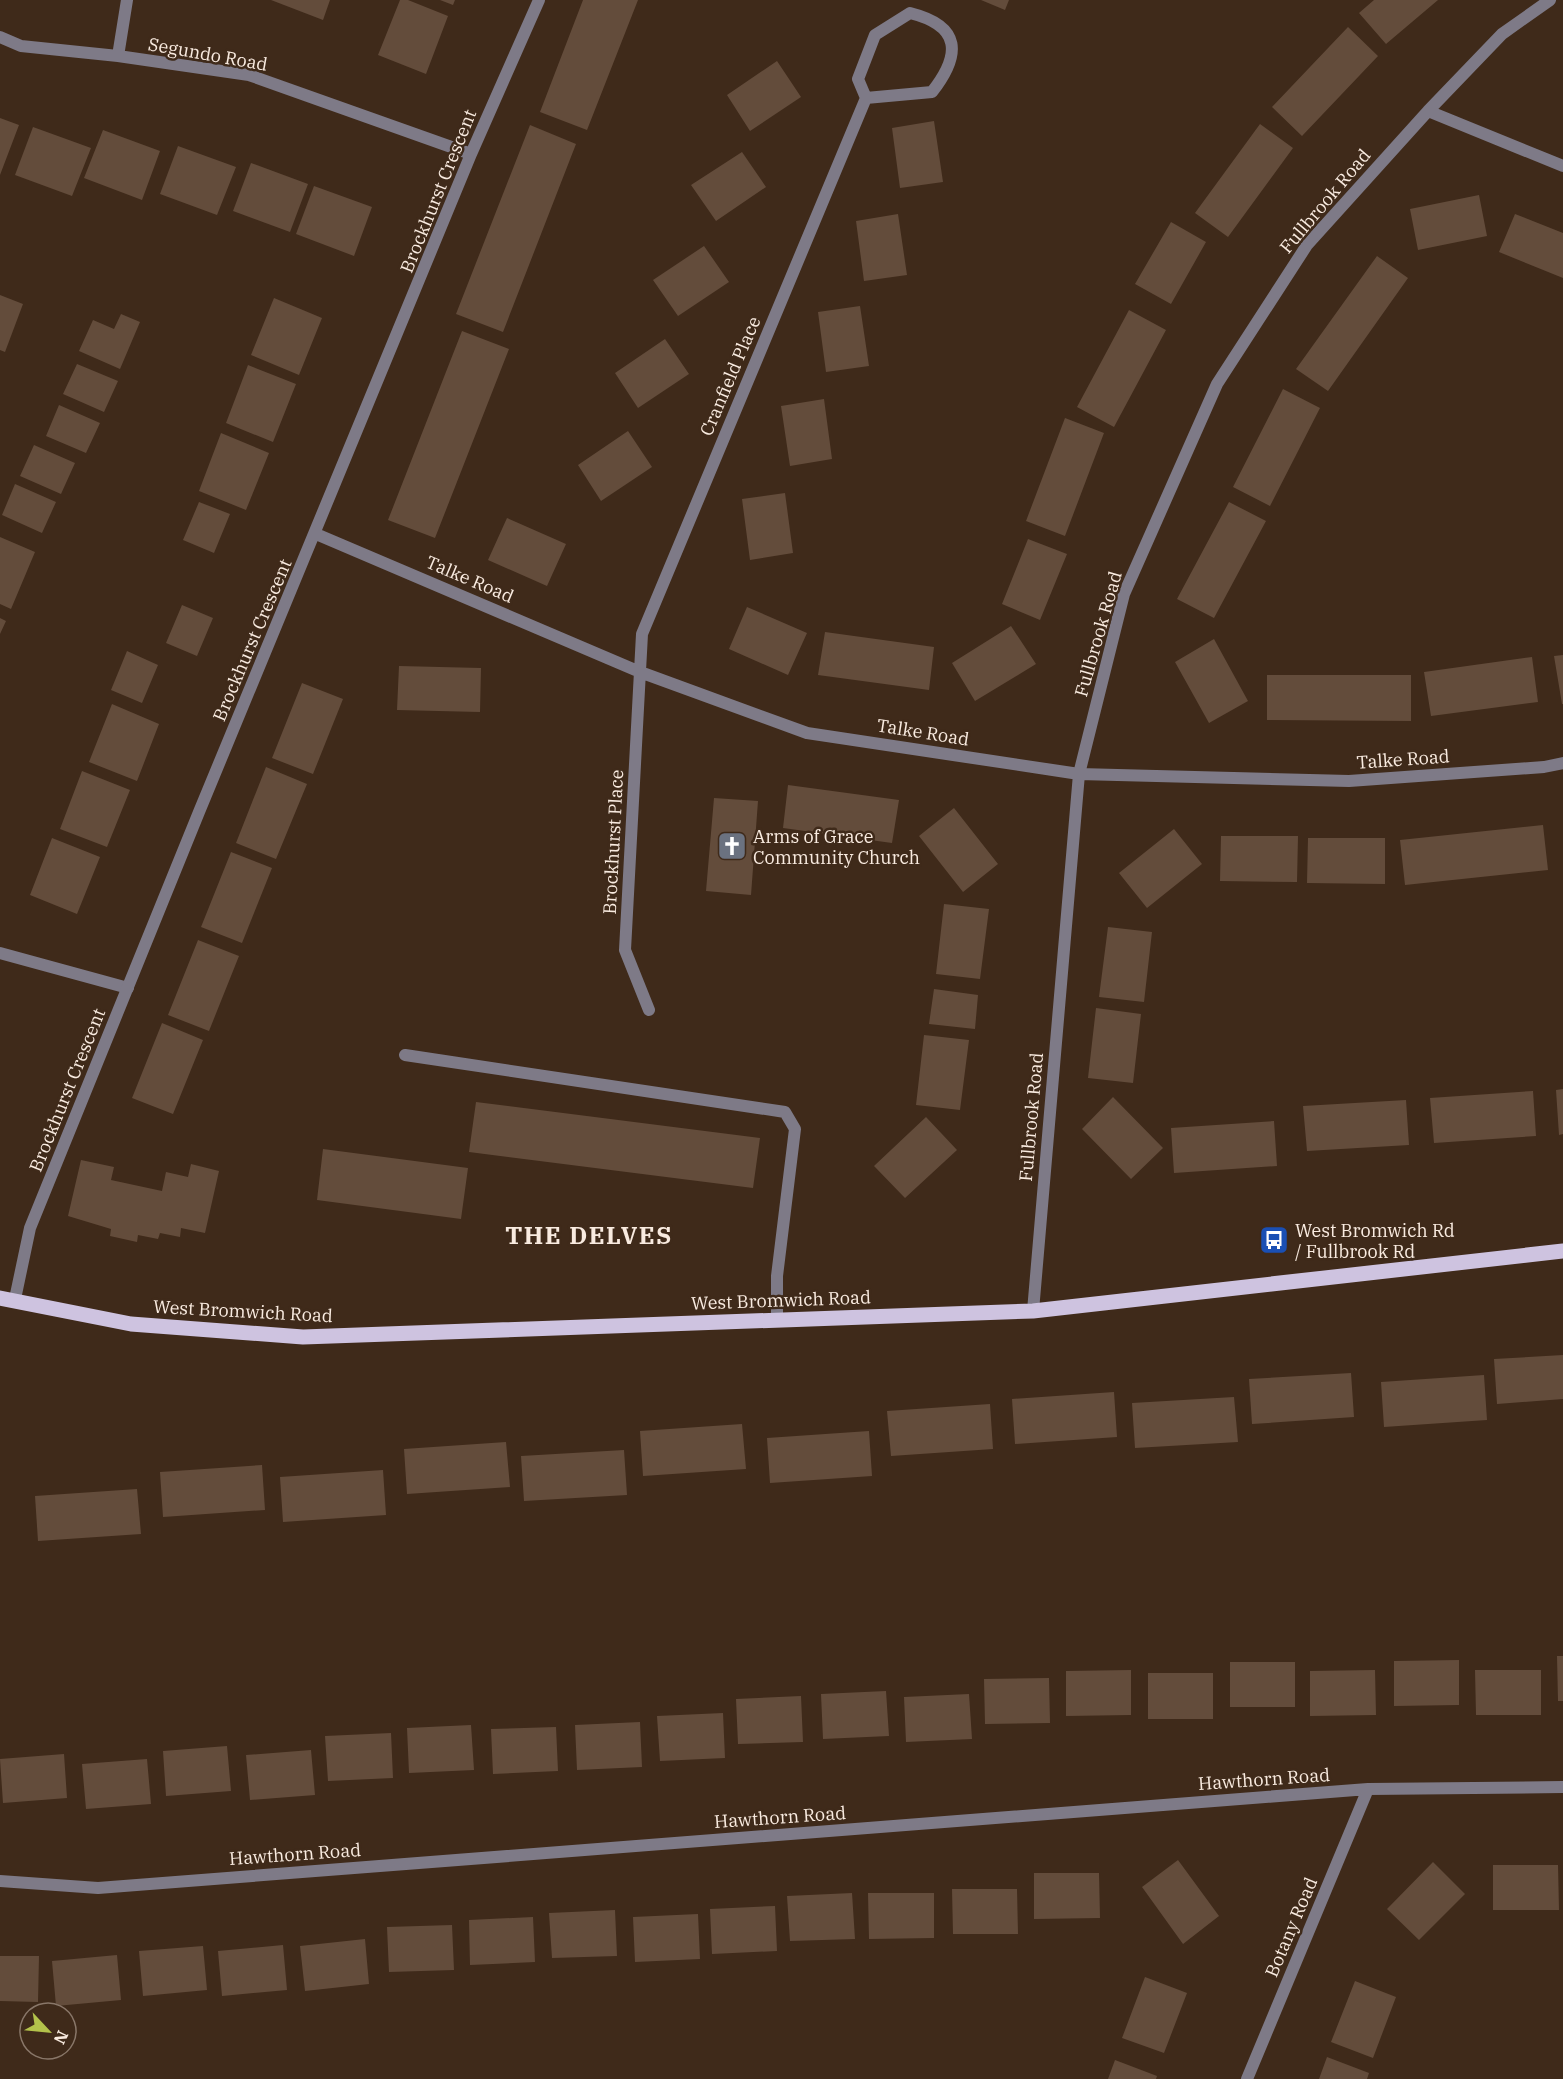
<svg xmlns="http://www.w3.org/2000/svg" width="1563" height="2079" viewBox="0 0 1563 2079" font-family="'IBM Plex Serif',serif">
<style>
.building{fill:#634c3b}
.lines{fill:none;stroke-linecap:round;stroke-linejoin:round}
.service{stroke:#7e7a87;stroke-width:12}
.minor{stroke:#7e7a87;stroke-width:12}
.primary{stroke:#cec3e0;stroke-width:15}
.labels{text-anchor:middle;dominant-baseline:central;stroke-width:5;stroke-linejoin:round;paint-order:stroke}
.street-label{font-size:18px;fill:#f9ebe0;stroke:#3f2a1a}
.poi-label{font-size:18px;fill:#f9ebe0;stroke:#3f2a1a;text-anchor:start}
.district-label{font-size:24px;font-weight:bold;letter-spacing:1.5px;fill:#f9ebe0;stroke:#3f2a1a}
</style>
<rect width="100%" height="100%" fill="#3f2a1a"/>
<!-- building -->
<path class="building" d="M 271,0 L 330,0 L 323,20 Z
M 400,0 L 408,0 L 448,16 L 426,74 L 378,55 Z
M 440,0 L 455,0 L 453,5 Z
M 583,0 L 638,0 L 587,130 L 540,112 Z
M 981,0 L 1009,0 L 1005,10 Z
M 1374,0 L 1438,0 L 1386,44 L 1359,13 Z
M 1348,27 L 1378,56 L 1302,136 L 1272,107 Z
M 777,61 L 801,97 L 750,131 L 727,95 Z
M 0,118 L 19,125 L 0,175 Z
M 934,121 L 943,182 L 900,188 L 892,128 Z
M 1260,124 L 1293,148 L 1228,237 L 1195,213 Z
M 530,125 L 576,144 L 503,332 L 456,314 Z
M 33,127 L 91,148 L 72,196 L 15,175 Z
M 103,130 L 160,151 L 142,200 L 84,178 Z
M 178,146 L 236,167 L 217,215 L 160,194 Z
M 742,152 L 766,187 L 716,221 L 691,185 Z
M 251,163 L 308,184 L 290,232 L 233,211 Z
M 314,186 L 372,207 L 354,256 L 296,234 Z
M 1479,195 L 1487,236 L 1418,250 L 1410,209 Z
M 898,214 L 907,275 L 864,281 L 856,221 Z
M 1515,214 L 1563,233 L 1563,278 L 1499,252 Z
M 1171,222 L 1206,242 L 1171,304 L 1135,284 Z
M 704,246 L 729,282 L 678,316 L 653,280 Z
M 1377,256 L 1408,278 L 1328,391 L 1296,369 Z
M 0,295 L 23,304 L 5,352 L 0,350 Z
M 274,298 L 322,318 L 299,375 L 251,355 Z
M 860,306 L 869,366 L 826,372 L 818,312 Z
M 1129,310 L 1166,330 L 1114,427 L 1077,407 Z
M 121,314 L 140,322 L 120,369 L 79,351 L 93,320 L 114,329 Z
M 462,331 L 509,349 L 435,538 L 388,520 Z
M 665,339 L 689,374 L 638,408 L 615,373 Z
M 77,364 L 118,381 L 104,412 L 63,394 Z
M 248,365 L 296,384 L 273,442 L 226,423 Z
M 1283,389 L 1320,408 L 1270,506 L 1233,487 Z
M 824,399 L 832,459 L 790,466 L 781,406 Z
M 59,405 L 100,423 L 86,453 L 46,436 Z
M 1065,418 L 1104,433 L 1065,536 L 1026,521 Z
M 628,431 L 652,467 L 601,501 L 578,465 Z
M 221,433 L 269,453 L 246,510 L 199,491 Z
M 34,445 L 75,463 L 61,494 L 20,476 Z
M 15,484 L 56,502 L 42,533 L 2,515 Z
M 785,493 L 793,553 L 750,560 L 742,499 Z
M 199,502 L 230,514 L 214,553 L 183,540 Z
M 1229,502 L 1266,521 L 1214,618 L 1177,599 Z
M 507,518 L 566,544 L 547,586 L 488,560 Z
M 0,537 L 35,552 L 11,609 L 0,604 Z
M 1028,539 L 1067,554 L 1040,620 L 1002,604 Z
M 182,605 L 213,618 L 197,656 L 166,643 Z
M 747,607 L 807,633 L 788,675 L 729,649 Z
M 0,618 L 6,621 L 0,634 Z
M 1011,626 L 1036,664 L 975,701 L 952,663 Z
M 825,632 L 934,647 L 929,690 L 818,675 Z
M 1214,639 L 1248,701 L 1209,723 L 1175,662 Z
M 127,651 L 158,665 L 142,703 L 111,690 Z
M 1563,655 L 1563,704 L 1562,704 L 1554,656 Z
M 1532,657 L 1538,702 L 1431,716 L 1424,672 Z
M 399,666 L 481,668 L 480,712 L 397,710 Z
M 1267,675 L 1411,675 L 1411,721 L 1267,720 Z
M 302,683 L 343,699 L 313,774 L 272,758 Z
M 112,704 L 159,724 L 137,781 L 89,762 Z
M 266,767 L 307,784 L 276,859 L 236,843 Z
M 82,771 L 130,790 L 107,847 L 60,829 Z
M 788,785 L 899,800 L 892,843 L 783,828 Z
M 714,798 L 758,801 L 751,895 L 706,891 Z
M 954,808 L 998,864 L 963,892 L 919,836 Z
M 1543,825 L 1548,870 L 1405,885 L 1400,840 Z
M 1174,829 L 1202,864 L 1147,908 L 1119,873 Z
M 1221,836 L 1298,836 L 1297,882 L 1220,881 Z
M 52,838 L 100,857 L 77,914 L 30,895 Z
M 1308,838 L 1385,838 L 1385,884 L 1307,883 Z
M 231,852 L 272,868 L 242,943 L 201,927 Z
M 944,904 L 989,909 L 980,979 L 936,974 Z
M 1108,927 L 1152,932 L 1144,1002 L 1099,997 Z
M 198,940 L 239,956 L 209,1031 L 168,1015 Z
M 934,989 L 978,995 L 975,1029 L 929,1024 Z
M 1096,1008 L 1141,1014 L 1133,1083 L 1088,1078 Z
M 162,1023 L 203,1040 L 173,1114 L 132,1098 Z
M 924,1035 L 969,1040 L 960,1110 L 916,1105 Z
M 1563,1089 L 1563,1134 L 1559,1135 L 1556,1090 Z
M 1533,1091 L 1536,1136 L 1434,1143 L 1430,1098 Z
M 1113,1097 L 1163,1148 L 1131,1179 L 1082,1129 Z
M 1406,1100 L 1409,1145 L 1307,1151 L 1303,1106 Z
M 476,1102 L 760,1138 L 753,1188 L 469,1152 Z
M 926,1117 L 957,1150 L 905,1198 L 874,1166 Z
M 1274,1121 L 1277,1166 L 1174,1173 L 1171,1128 Z
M 323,1149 L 468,1168 L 461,1219 L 317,1200 Z
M 81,1160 L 114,1167 L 111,1180 L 162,1191 L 166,1172 L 188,1177 L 191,1164 L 219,1171 L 205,1233 L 181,1228 L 180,1237 L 160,1233 L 158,1239 L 138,1235 L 137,1242 L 110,1236 L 111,1229 L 68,1216 Z
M 1563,1355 L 1563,1399 L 1497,1404 L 1494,1359 Z
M 1351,1373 L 1354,1417 L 1252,1424 L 1249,1379 Z
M 1484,1375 L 1487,1420 L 1384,1427 L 1381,1382 Z
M 1114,1392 L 1117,1437 L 1015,1444 L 1012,1399 Z
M 1234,1397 L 1238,1442 L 1135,1448 L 1132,1403 Z
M 990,1404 L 993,1449 L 891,1456 L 887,1411 Z
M 742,1424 L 746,1469 L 643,1476 L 640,1431 Z
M 869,1431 L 872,1476 L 770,1483 L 767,1438 Z
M 506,1442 L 510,1487 L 407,1494 L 404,1449 Z
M 624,1450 L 627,1495 L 524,1501 L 521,1456 Z
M 262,1465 L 265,1510 L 163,1517 L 160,1472 Z
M 383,1470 L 386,1515 L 283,1522 L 280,1477 Z
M 137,1489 L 141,1534 L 38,1541 L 35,1496 Z
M 1557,1656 L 1563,1656 L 1563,1701 L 1558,1701 Z
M 1459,1660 L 1459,1705 L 1394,1706 L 1394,1661 Z
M 1230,1662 L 1295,1662 L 1295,1707 L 1230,1707 Z
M 1131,1670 L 1131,1715 L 1066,1716 L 1066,1671 Z
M 1375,1670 L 1376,1715 L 1310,1716 L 1310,1671 Z
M 1475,1670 L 1541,1670 L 1541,1715 L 1476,1715 Z
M 1148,1673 L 1213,1673 L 1213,1719 L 1148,1719 Z
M 1049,1678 L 1050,1723 L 985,1724 L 984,1679 Z
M 886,1691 L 889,1736 L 823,1739 L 821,1694 Z
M 969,1694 L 972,1739 L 906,1742 L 904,1697 Z
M 801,1696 L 803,1742 L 738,1744 L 736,1699 Z
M 723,1713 L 725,1758 L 660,1761 L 657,1716 Z
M 640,1722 L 642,1767 L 577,1770 L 575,1725 Z
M 471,1725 L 474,1770 L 409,1773 L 407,1728 Z
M 556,1727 L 558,1771 L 493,1774 L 491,1729 Z
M 391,1733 L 393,1778 L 328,1781 L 325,1736 Z
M 227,1746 L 231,1791 L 166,1796 L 163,1751 Z
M 311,1750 L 315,1795 L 250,1800 L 246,1755 Z
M 64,1754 L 67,1798 L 3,1803 L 0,1759 Z
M 147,1759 L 151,1804 L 86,1809 L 82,1764 Z
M 1178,1860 L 1219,1916 L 1183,1944 L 1142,1887 Z
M 1433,1862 L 1465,1894 L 1419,1940 L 1387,1909 Z
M 1493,1865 L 1558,1865 L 1559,1910 L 1493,1910 Z
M 1034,1873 L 1099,1873 L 1100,1918 L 1034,1919 Z
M 952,1889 L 1017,1889 L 1018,1934 L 953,1934 Z
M 852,1893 L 855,1939 L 790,1941 L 787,1896 Z
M 868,1893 L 934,1893 L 934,1938 L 869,1939 Z
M 775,1906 L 777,1951 L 712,1954 L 710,1909 Z
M 615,1910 L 617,1956 L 552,1958 L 549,1913 Z
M 698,1914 L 700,1959 L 635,1962 L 633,1917 Z
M 533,1917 L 535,1962 L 470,1965 L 469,1920 Z
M 452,1925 L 454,1970 L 389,1972 L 387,1927 Z
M 365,1939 L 369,1984 L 305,1991 L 300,1946 Z
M 283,1945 L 287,1990 L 222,1996 L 218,1951 Z
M 203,1946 L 207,1990 L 143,1996 L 139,1951 Z
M 117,1955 L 121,2000 L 56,2006 L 52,1961 Z
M 0,1956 L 39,1956 L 38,2002 L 0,2001 Z
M 1145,1977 L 1187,1993 L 1164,2053 L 1122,2038 Z
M 1355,1981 L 1396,1997 L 1373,2058 L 1331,2042 Z
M 1327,2057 L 1369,2073 L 1367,2079 L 1319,2079 Z
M 1115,2060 L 1157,2076 L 1156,2079 L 1108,2079 Z"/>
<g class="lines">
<!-- service -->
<path class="service" d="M 0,953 L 128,988"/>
<!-- minor -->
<path class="minor" d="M 0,37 L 21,46 L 118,56 L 249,75 L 471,154
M 118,56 L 127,0
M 1428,111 L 1563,166
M 316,534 L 640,672 L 807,733 L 1079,774 L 1349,781 L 1544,767 L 1563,763
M 649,1010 L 625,950 L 642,634 L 866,98 L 858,79 L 875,35 L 910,13 C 962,26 961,55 932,92 L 866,98
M 405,1055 L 785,1112 L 795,1129 L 777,1276 L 777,1320
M 15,1299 L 30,1228 L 199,812 L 471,154 L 539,0
M 1033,1311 L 1079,774 L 1124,594 L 1217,384 L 1307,245 L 1428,111 L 1502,34 L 1550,0
M 0,1881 L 98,1888 L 1368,1789 L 1563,1787
M 1247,2079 L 1368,1789"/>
<!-- primary -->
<path class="primary" d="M 0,1298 L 131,1324 L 303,1337 L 1033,1311 L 1563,1251"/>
</g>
<!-- icons -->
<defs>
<g id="church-square" transform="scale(1.5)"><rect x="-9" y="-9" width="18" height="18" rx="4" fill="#6b7280" stroke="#3f2a1a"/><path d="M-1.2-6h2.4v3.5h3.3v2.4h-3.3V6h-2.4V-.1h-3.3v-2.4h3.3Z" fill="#fff"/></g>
<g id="bus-square" transform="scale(1.5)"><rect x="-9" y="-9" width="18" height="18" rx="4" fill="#1a4fb4" stroke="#3f2a1a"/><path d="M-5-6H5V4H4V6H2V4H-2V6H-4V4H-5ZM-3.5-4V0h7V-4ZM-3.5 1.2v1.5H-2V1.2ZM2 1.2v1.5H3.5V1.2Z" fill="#fff"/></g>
</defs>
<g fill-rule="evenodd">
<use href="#church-square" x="732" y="846"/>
<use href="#bus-square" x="1274" y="1240"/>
</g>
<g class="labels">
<!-- street labels -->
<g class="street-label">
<text transform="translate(208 54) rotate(10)">Segundo Road</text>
<text transform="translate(438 191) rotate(-68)">Brockhurst Crescent</text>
<text transform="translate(1325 201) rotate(-50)">Fullbrook Road</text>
<text transform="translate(730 376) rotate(-67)">Cranfield Place</text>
<text transform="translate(470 579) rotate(23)">Talke Road</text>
<text transform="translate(1098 634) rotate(-74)">Fullbrook Road</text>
<text transform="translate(252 640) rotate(-67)">Brockhurst Crescent</text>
<text transform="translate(923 732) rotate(9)">Talke Road</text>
<text transform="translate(1403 759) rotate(-4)">Talke Road</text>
<text transform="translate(613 842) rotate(-87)">Brockhurst Place</text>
<text transform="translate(67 1090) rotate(-68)">Brockhurst Crescent</text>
<text transform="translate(1031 1117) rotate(-85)">Fullbrook Road</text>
<text transform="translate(781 1300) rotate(-2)">West Bromwich Road</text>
<text transform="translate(243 1311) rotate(3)">West Bromwich Road</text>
<text transform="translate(1264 1779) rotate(-4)">Hawthorn Road</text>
<text transform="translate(780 1817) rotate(-4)">Hawthorn Road</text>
<text transform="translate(295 1854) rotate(-4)">Hawthorn Road</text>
<text transform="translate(1291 1927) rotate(-67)">Botany Road</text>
</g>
<!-- poi labels -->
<g class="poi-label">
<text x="753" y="836">Arms of Grace<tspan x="753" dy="21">Community Church</tspan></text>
<text x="1295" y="1230">West Bromwich Rd<tspan x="1295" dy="21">/ Fullbrook Rd</tspan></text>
</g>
<!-- district labels -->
<g class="district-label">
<text x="589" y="1235">THE DELVES</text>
</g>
</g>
<!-- north arrow -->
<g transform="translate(48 2031) rotate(116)"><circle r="28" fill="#3f2a1a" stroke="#897769" stroke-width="1.5"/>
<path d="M0-4.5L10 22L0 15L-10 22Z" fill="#b3c24b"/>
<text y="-9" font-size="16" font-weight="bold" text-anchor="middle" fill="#f9ebe0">N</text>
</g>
</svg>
